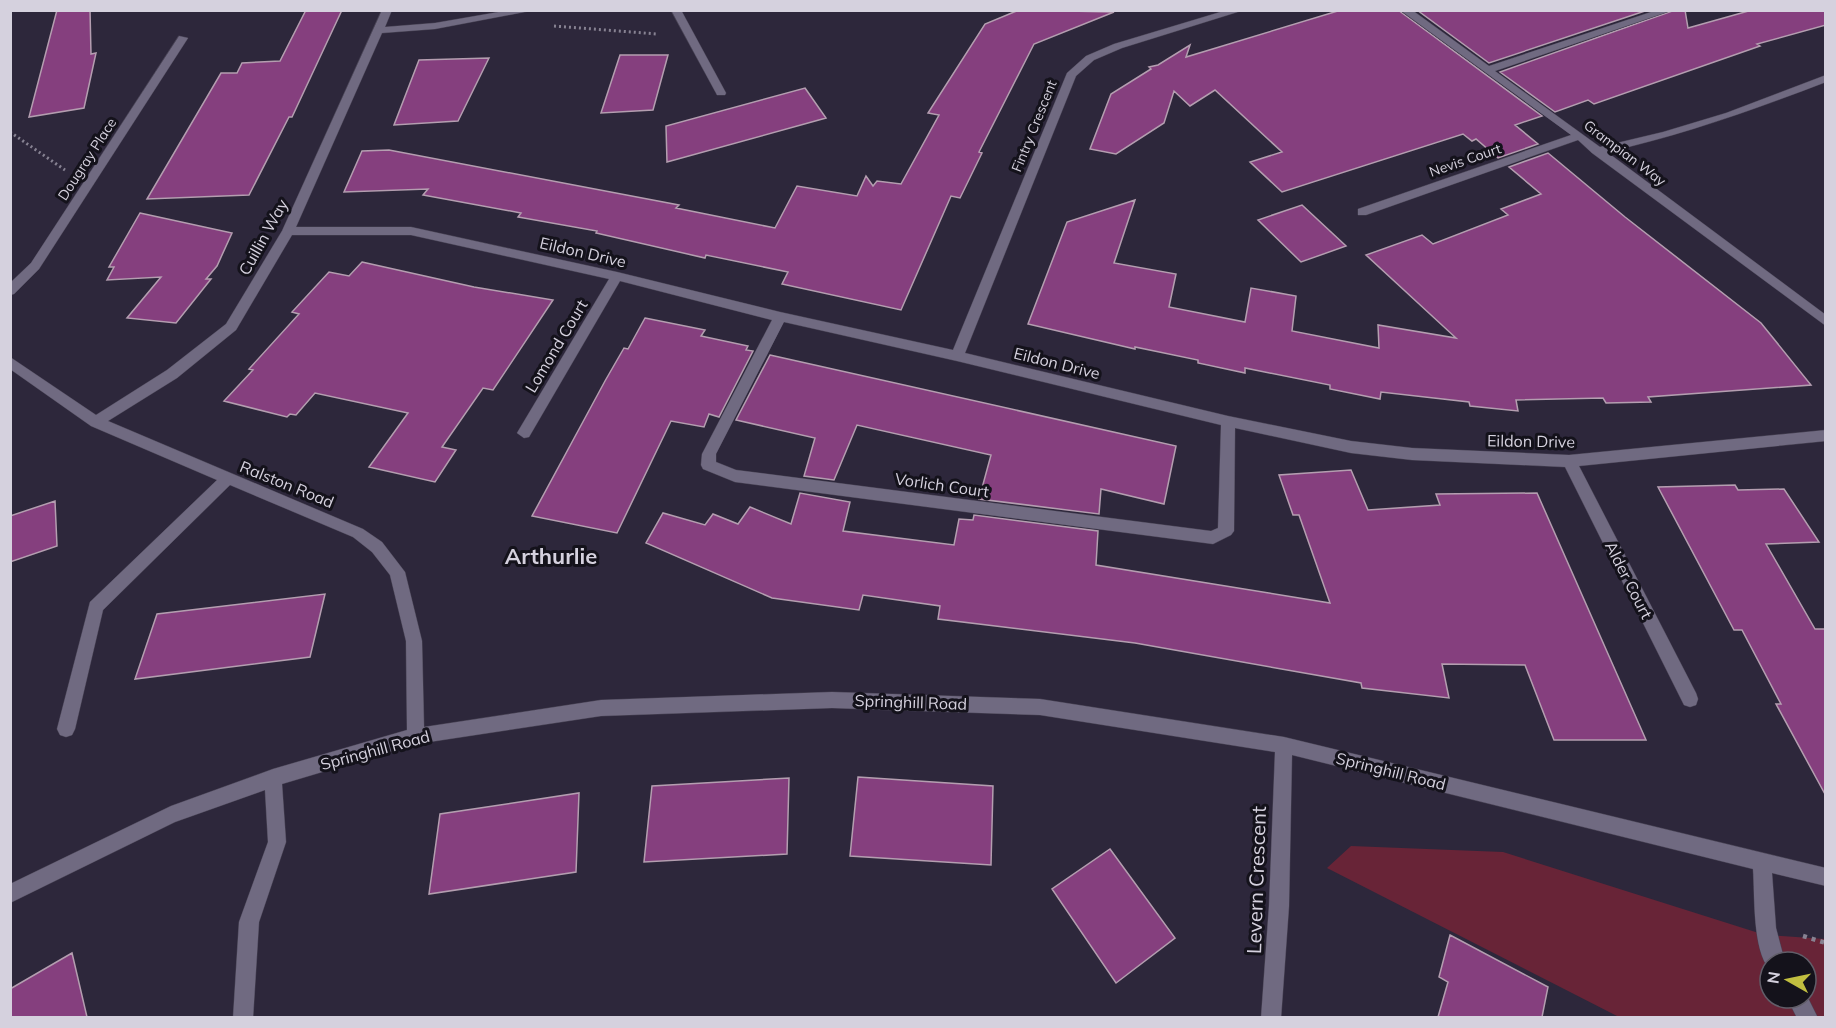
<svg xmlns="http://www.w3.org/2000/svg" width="1836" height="1028" viewBox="0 0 1836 1028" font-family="Mulish,sans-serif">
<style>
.green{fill:#682437;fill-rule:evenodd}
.building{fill:#853f7e;stroke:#b49eb0;stroke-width:1.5}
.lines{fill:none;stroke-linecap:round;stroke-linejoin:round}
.minor-casing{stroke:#474253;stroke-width:1}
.path-far1{stroke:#878292;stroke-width:3;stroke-dasharray:2 3;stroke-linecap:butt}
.path{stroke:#878292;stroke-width:4.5;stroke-dasharray:4 5;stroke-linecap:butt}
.minor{fill:#706a81;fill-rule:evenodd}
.labels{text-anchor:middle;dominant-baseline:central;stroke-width:6;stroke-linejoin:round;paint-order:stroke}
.far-street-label{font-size:14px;fill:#d5d1de;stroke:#14121b}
.street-label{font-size:16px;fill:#d5d1de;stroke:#14121b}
.near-street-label{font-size:20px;fill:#d5d1de;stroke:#14121b}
.district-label{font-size:22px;font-weight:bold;fill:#d5d1de;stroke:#14121b}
</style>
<rect width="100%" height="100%" fill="#2d273b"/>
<!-- green -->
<path class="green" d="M 1351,846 L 1503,852 L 1765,935 L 1825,939 L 1825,1017 L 1619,1017 L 1327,868 ZM 1770,962 L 1806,962 L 1806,998 L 1770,998 Z"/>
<!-- building -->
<path class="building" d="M 57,10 L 90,10 L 91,54 L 96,53 L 84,108 L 29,117 Z
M 306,10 L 342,10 L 292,117 L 289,117 L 249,195 L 147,199 L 221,73 L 237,73 L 242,63 L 280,61 Z
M 1019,10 L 1114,12 L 1034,44 L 979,152 L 982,153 L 960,198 L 951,196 L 901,310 L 782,284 L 788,272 L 706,255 L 705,258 L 596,233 L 597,231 L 518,217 L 521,213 L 423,195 L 428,189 L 344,192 L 362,151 L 389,150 L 679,205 L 676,208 L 775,228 L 797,186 L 857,196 L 866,176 L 873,186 L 877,181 L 901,184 L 939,115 L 928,113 L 985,24 Z
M 1341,10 L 1398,10 L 1542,116 L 1515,125 L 1538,144 L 1498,158 L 1476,139 L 1472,141 L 1463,134 L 1282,192 L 1250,162 L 1282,152 L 1215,90 L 1190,106 L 1174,91 L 1164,123 L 1116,154 L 1090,149 L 1111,94 L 1151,69 L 1149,67 L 1158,65 L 1190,45 L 1186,57 Z
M 1417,10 L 1648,10 L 1489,63 Z
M 1675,10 L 1685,10 L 1688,28 L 1752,10 L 1826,10 L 1826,25 L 1757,44 L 1760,46 L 1594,104 L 1588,100 L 1555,112 L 1500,72 Z
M 620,55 L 668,55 L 653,110 L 601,113 Z
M 489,58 L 458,121 L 394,125 L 419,60 Z
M 805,88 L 826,118 L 667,162 L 666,126 Z
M 1548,153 L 1625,217 L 1761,323 L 1811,385 L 1648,397 L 1651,402 L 1606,403 L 1603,398 L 1516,400 L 1518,411 L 1470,406 L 1469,402 L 1381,392 L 1380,399 L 1330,389 L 1330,385 L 1245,368 L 1245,373 L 1198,363 L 1198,360 L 1135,347 L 1135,349 L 1028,324 L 1067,222 L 1135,200 L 1114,263 L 1176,274 L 1169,307 L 1245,322 L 1251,288 L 1296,296 L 1292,331 L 1379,348 L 1378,325 L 1456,338 L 1366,255 L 1422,235 L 1433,244 L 1508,215 L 1501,209 L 1541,194 L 1509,167 Z
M 1302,205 L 1346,246 L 1301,262 L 1258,220 Z
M 140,213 L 232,233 L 217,266 L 206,279 L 211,279 L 176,323 L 127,318 L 161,277 L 107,280 L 114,267 L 109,267 Z
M 362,262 L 474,287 L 553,300 L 493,390 L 483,388 L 442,447 L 456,450 L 435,482 L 369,467 L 408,413 L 315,393 L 296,415 L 290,414 L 287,417 L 224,401 L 253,370 L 249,369 L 299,314 L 292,312 L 329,272 L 349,276 Z
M 645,318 L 705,330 L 701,336 L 748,346 L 746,350 L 753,351 L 719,417 L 709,414 L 704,427 L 671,421 L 617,533 L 532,516 L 605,381 L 624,348 L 628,349 Z
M 770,355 L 1176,446 L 1164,504 L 1101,489 L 1099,514 L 979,499 L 991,455 L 857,425 L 834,480 L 804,476 L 815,438 L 736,420 Z
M 1351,470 L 1368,510 L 1440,505 L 1436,494 L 1537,493 L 1646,740 L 1554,740 L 1525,665 L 1442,664 L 1449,698 L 1362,688 L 1361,683 L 1135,643 L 938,619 L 940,606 L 863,595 L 859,610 L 772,598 L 646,543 L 663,513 L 705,525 L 713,514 L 738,524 L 750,507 L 791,524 L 800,493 L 850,502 L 843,531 L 954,545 L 959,519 L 973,520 L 974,515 L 1098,531 L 1096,565 L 1330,603 L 1299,515 L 1293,515 L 1279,475 Z
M 1735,485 L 1738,490 L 1784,489 L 1819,542 L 1766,544 L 1815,629 L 1826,629 L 1826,796 L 1776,704 L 1781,704 L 1742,630 L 1734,630 L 1658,487 Z
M 55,501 L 57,546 L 10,562 L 10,516 Z
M 325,594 L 310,657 L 135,679 L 157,614 Z
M 858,777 L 993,786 L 991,865 L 850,856 Z
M 789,778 L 787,854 L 644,862 L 652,786 Z
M 579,793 L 576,872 L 429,894 L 440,814 Z
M 1110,849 L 1175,938 L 1116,983 L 1052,889 Z
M 1450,935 L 1548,987 L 1542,1017 L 1438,1017 L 1448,982 L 1439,977 Z
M 72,953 L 87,1017 L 10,1017 L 10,989 Z"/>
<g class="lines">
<!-- minor casing -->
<g class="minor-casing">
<path id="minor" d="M 382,10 L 392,10 L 385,27 L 435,23 L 510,10 L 535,10 L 435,29 L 382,33 L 296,227 L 411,227 L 617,272 L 780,312 L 953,350 L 1067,73 L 1086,56 L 1114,44 L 1227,10 L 1244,10 L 1122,48 L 1094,60 L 1076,76 L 965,353 L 1228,416 L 1351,441 L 1412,448 L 1569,455 L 1826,430 L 1826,441 L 1579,466 L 1696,693 L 1698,699 L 1696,705 L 1690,707 L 1684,705 L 1565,467 L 1412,460 L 1351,453 L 1235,428 L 1234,531 L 1231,535 L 1213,544 L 735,482 L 703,469 L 701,465 L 702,454 L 772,320 L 620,281 L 529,437 L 524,438 L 517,433 L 609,279 L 411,235 L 292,235 L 236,330 L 177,378 L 108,421 L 363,529 L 382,542 L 405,572 L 422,641 L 424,727 L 601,700 L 832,692 L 1040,699 L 1284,737 L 1826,868 L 1826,886 L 1772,873 L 1776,928 L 1785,962 L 1770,962 L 1770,970 C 1752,950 1755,895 1753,869 L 1292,755 L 1289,906 L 1281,1018 L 1261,1018 L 1269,906 L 1275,752 L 1040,715 L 832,708 L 601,716 L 416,744 L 282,784 L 286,842 L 259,922 L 253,1018 L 233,1018 L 239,922 L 268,842 L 265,790 L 175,822 L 10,903 L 10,884 L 171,806 L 273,769 L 407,730 L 406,641 L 390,575 L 372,552 L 353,537 L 230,485 L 103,610 L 75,729 L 72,735 L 66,737 L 60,735 L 57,729 L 90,602 L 217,480 L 91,426 L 10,369 L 10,357 L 96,415 L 167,370 L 226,324 L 282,231 ZM 784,322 L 957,361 L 1221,425 L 1218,528 L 1211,531 L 736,470 L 716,462 L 716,454 Z
M 671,10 L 681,10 L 726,93 L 725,95 L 717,95 L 716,93 Z
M 1400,10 L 1412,10 L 1489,66 L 1657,10 L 1673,10 L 1495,71 L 1600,147 L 1663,132 L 1726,113 L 1826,75 L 1826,82 C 1753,110 1683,135 1607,152 L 1826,315 L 1826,326 L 1592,153 L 1578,140 L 1366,215 L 1358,215 L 1358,209 L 1571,135 Z
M 179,36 L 188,38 L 39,269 L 14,294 L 10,295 L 10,283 L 31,263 Z
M 1806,994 L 1818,1018 L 1797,1018 L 1787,998 L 1806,998 Z"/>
</g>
<!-- path-far1 -->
<path class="path-far1" d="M 554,26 L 657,34
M 10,132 L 65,170"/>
<!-- path -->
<path class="path" d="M 1803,936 L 1826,943"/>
<!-- minor -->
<use href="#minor" class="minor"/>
</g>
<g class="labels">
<!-- far-street labels -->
<g class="far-street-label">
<text transform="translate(1034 126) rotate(-68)">Fintry Crescent</text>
<text transform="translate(1625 153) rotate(37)">Grampian Way</text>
<text transform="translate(87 159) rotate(-57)">Dougray Place</text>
<text transform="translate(1465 160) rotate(-19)">Nevis Court</text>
</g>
<!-- street labels -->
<g class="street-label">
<text transform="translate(263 237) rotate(-61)">Cuillin Way</text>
<text transform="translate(583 252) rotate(13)">Eildon Drive</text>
<text transform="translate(556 346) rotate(-59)">Lomond Court</text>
<text transform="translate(1057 363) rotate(14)">Eildon Drive</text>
<text transform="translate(1531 441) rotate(1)">Eildon Drive</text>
<text transform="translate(287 484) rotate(22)">Ralston Road</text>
<text transform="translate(942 485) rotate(8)">Vorlich Court</text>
<text transform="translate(1629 580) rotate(63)">Alder Court</text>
<text transform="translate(911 702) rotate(2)">Springhill Road</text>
<text transform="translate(375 750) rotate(-15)">Springhill Road</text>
<text transform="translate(1391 771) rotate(14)">Springhill Road</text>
</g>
<!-- near-street labels -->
<g class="near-street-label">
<text transform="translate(1256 880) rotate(-88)">Levern Crescent</text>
</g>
<!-- district labels -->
<g class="district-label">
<text x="551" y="556">Arthurlie</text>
</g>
</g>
<!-- border -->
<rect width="1836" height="1028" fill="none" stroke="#d5d1de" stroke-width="24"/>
<!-- north arrow -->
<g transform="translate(1788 980) rotate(279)"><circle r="28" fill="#14121b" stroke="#615e69" stroke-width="1.5"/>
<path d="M0-4.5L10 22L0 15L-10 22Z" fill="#c1be40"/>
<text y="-9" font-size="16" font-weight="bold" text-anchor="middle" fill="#d5d1de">N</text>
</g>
</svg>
